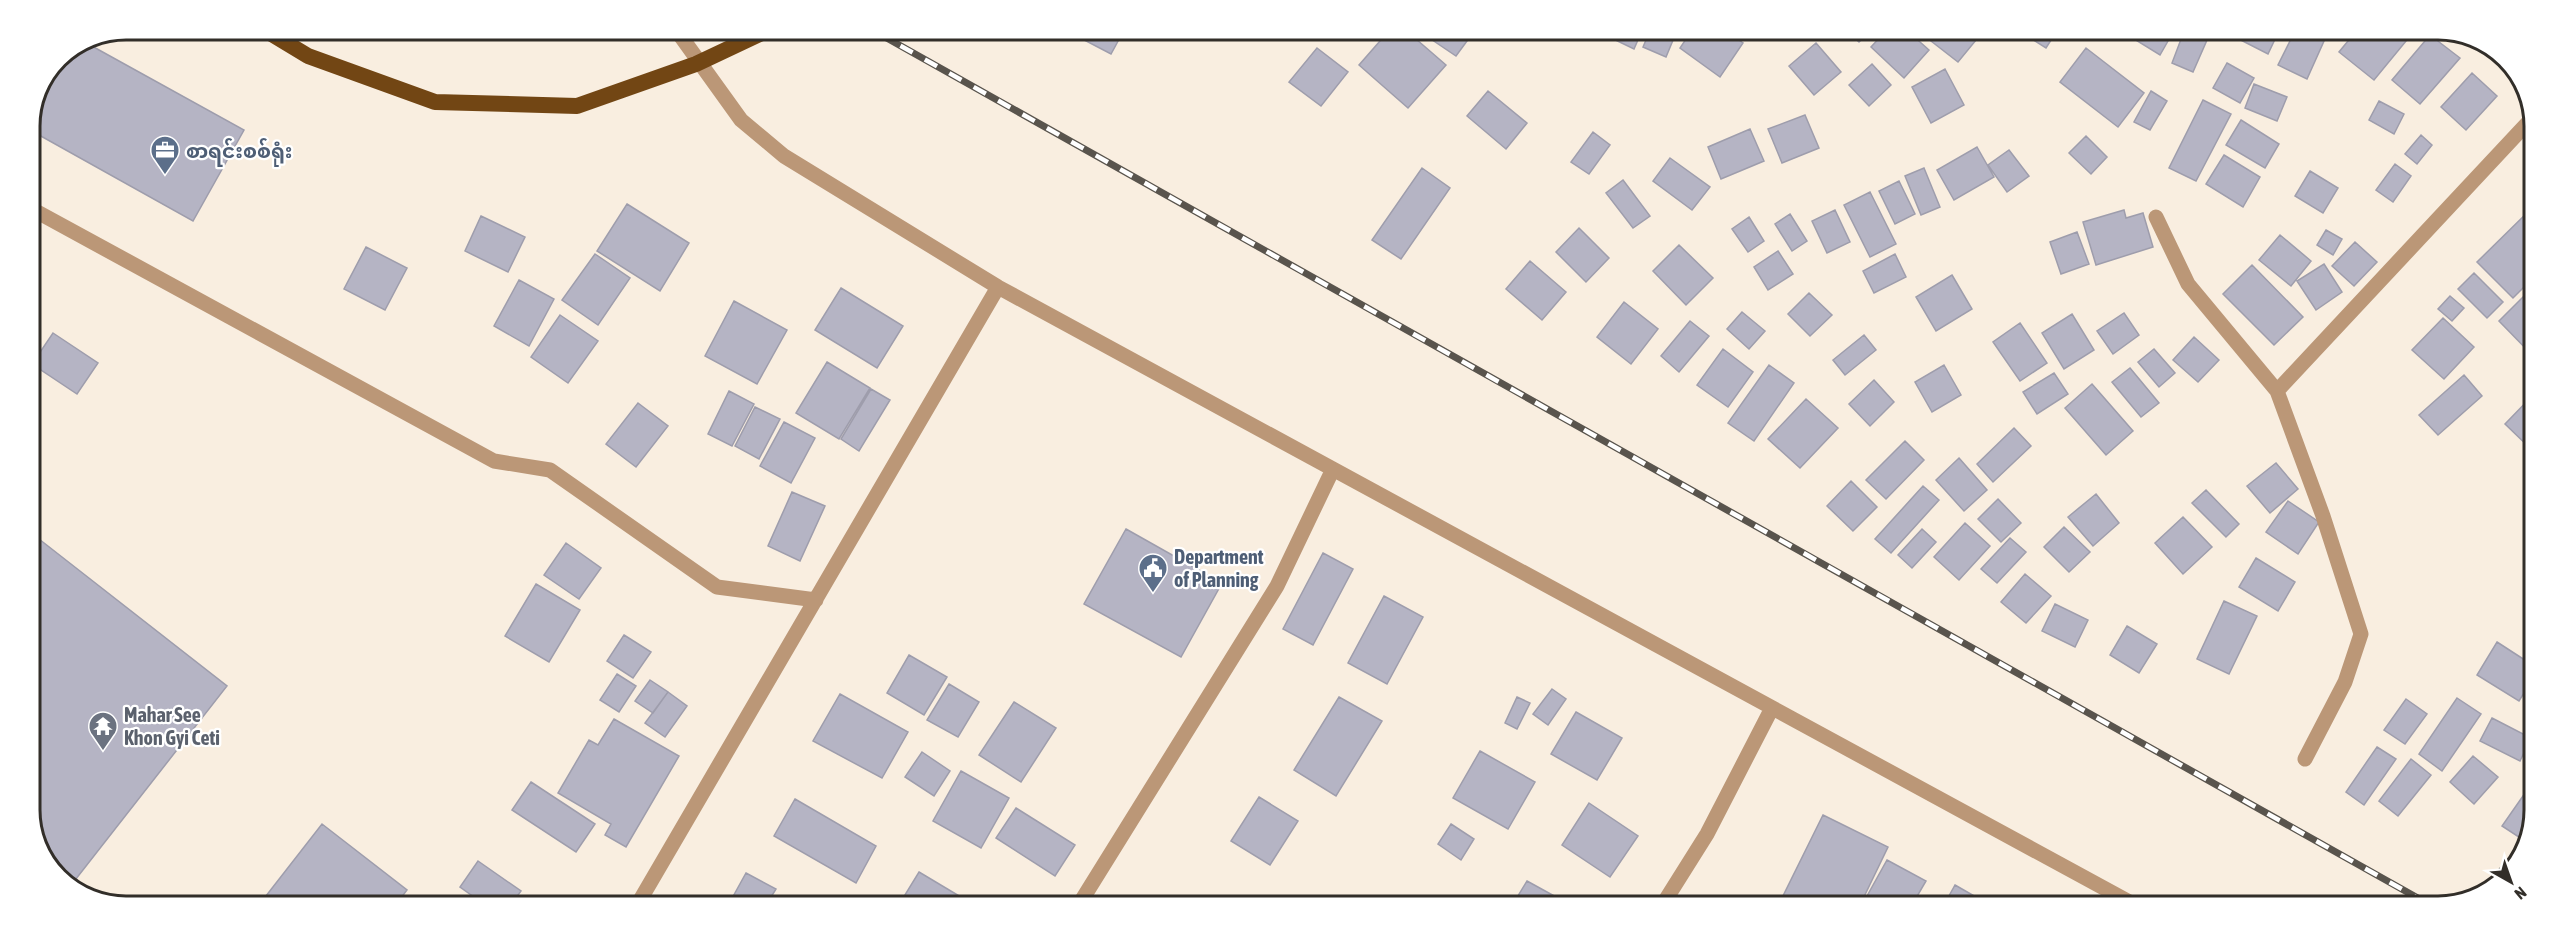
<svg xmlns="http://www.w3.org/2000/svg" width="2565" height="936" viewBox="0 0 2565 936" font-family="'Asap Condensed','Noto Sans Myanmar',sans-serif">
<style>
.building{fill:#b5b4c4;stroke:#9e9dac;stroke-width:1.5}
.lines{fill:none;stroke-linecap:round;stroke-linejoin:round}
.minor{stroke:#bb9777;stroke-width:15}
.rail-casing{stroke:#59544d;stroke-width:7}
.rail{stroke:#fff;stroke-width:4.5;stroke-dasharray:14;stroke-linecap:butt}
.trunk-bridge{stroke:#724614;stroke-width:16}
.labels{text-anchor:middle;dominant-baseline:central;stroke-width:4.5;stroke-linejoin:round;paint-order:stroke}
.service-label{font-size:20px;font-weight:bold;fill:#4e5e75;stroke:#fff;text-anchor:start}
.worship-label{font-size:20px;font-weight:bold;fill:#5b616d;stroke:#fff;text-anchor:start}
.rim{fill:none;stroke:#322e29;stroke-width:3}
</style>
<rect width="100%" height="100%" fill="#f9eee0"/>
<!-- building -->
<path class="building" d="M 1069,32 L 1123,32 L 1111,54 Z
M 1387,33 L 1409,33 L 1446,65 L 1408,108 L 1359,65 Z
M 1422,33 L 1463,33 L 1470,37 L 1456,56 Z
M 1601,33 L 1641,33 L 1634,49 Z
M 1649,33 L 1676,33 L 1666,57 L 1643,47 Z
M 1690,33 L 1729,33 L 1743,43 L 1720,77 L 1680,48 Z
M 1850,34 L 1867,34 L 1859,42 Z
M 1883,34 L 1911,34 L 1929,50 L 1904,78 L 1871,47 Z
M 1922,34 L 1981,34 L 1958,62 Z
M 2024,34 L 2055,34 L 2046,48 Z
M 2126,34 L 2172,34 L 2160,55 Z
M 2183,34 L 2195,34 L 2207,40 L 2193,72 L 2172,63 Z
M 2229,34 L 2277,35 L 2268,54 Z
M 2293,35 L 2311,35 L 2324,41 L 2307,79 L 2278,65 Z
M 2353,35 L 2411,35 L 2374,80 L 2339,52 Z
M 2430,35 L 2460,58 L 2420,104 L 2392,80 Z
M 1816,43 L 1841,72 L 1814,95 L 1789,66 Z
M 90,45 L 244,130 L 193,221 L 30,130 L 30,120 L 58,58 Z
M 1317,48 L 1348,72 L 1321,106 L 1289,82 Z
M 2086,48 L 2144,93 L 2118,127 L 2060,82 Z
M 2227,63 L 2254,78 L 2240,103 L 2213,88 Z
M 1872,64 L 1891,85 L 1869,106 L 1849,85 Z
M 1945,69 L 1964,105 L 1931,123 L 1912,87 Z
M 2472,73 L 2497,96 L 2466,130 L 2441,107 Z
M 2254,84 L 2287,97 L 2277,121 L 2245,108 Z
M 1488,91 L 1527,123 L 1506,149 L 1467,116 Z
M 2151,91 L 2167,101 L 2150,130 L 2134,122 Z
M 2203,100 L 2231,114 L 2196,181 L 2169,168 Z
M 2379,101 L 2404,114 L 2394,134 L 2369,120 Z
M 1805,115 L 1819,148 L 1782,163 L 1768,129 Z
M 2241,120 L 2279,144 L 2265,168 L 2226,145 Z
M 1750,129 L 1764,161 L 1721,179 L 1708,147 Z
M 1593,132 L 1610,145 L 1589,174 L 1571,162 Z
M 2421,135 L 2432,145 L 2417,164 L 2405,154 Z
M 2086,136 L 2107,157 L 2091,174 L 2069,153 Z
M 1977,147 L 1994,177 L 1954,200 L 1937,170 Z
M 2009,150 L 2029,176 L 2007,192 L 1988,165 Z
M 2224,155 L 2260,177 L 2243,207 L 2206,184 Z
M 1670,158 L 1710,187 L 1692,210 L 1653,181 Z
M 2395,164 L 2411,176 L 2393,202 L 2376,190 Z
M 1422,168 L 1450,188 L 1401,259 L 1372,240 Z
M 1924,168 L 1940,207 L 1921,215 L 1905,176 Z
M 2310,171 L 2338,188 L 2323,213 L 2295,196 Z
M 1623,180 L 1650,216 L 1633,228 L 1606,193 Z
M 1899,181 L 1915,214 L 1895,224 L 1879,191 Z
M 1870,192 L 1896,244 L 1870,257 L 1844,205 Z
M 627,204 L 689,243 L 660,291 L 597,251 Z
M 2534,206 L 2534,288 L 2528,283 L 2513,298 L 2477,262 Z
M 1835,210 L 1850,242 L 1827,253 L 1812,221 Z
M 2124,210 L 2126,218 L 2143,213 L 2153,247 L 2096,265 L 2083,222 Z
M 1790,214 L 1807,241 L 1792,251 L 1775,224 Z
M 481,216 L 525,237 L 508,272 L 465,251 Z
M 1749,217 L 1764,241 L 1748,252 L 1732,229 Z
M 1579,228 L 1609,258 L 1586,282 L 1556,252 Z
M 2326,230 L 2342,239 L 2333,255 L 2317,245 Z
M 2077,232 L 2089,264 L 2061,274 L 2050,242 Z
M 2280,235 L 2311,261 L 2291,286 L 2259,260 Z
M 2355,242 L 2377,262 L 2354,286 L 2332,266 Z
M 1679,245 L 1713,278 L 1686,305 L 1653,271 Z
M 366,247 L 407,268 L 385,310 L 344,289 Z
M 1778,251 L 1793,274 L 1768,290 L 1754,267 Z
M 595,254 L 630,278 L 598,325 L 562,300 Z
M 1895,254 L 1906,277 L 1874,293 L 1863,271 Z
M 1530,261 L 1566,292 L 1542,320 L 1506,289 Z
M 2324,264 L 2342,292 L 2316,310 L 2297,281 Z
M 2252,265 L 2303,317 L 2274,345 L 2223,294 Z
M 2474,273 L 2503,302 L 2487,318 L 2458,289 Z
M 1952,275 L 1972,309 L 1936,331 L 1916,297 Z
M 519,280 L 554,299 L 529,346 L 494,326 Z
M 841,288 L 903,326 L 877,368 L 815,330 Z
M 1809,293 L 1832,315 L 1810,336 L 1788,314 Z
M 2525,295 L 2534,304 L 2533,356 L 2499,321 Z
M 2450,296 L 2464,308 L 2452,321 L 2438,309 Z
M 734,301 L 787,330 L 757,384 L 705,356 Z
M 1624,302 L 1658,329 L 1631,364 L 1597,337 Z
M 1742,312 L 1765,331 L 1749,349 L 1727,329 Z
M 2124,313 L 2139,335 L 2113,354 L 2097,331 Z
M 2072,314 L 2094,350 L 2064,369 L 2042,333 Z
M 560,315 L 598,341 L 568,383 L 531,357 Z
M 2443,318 L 2474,347 L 2444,379 L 2412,350 Z
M 1690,321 L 1709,336 L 1679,372 L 1661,356 Z
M 2020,323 L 2047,363 L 2020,381 L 1993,342 Z
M 53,333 L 98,363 L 77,394 L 32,364 Z
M 1864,335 L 1876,350 L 1845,375 L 1833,360 Z
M 2194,337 L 2219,360 L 2198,382 L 2173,360 Z
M 1723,349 L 1753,372 L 1728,407 L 1697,385 Z
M 2154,349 L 2175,373 L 2159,387 L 2138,362 Z
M 827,362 L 870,388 L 839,439 L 796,413 Z
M 1769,365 L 1794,383 L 1754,441 L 1728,423 Z
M 1944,365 L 1961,395 L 1932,412 L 1915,382 Z
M 2130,368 L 2159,403 L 2141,417 L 2112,382 Z
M 2054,373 L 2068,394 L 2037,414 L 2023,392 Z
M 2464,375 L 2482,396 L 2438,435 L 2419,415 Z
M 1874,380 L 1894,402 L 1870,426 L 1849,404 Z
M 2092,384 L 2133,431 L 2106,455 L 2065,408 Z
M 871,389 L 890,400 L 859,451 L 841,439 Z
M 729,391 L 754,404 L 732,446 L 708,434 Z
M 2533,395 L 2533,451 L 2505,424 Z
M 1806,399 L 1838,428 L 1800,468 L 1768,439 Z
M 638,403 L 668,426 L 636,467 L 606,444 Z
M 755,407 L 780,419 L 759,459 L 735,446 Z
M 784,422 L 815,438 L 791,483 L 760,466 Z
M 2014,428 L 2031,446 L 1993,482 L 1977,464 Z
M 1905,441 L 1924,460 L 1886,499 L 1866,480 Z
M 1959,458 L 1987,490 L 1964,511 L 1936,480 Z
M 2276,463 L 2298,489 L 2270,513 L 2247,486 Z
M 1851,481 L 1877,507 L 1853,531 L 1827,506 Z
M 1923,486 L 1939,500 L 1891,553 L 1875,539 Z
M 2206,490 L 2239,524 L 2226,537 L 2192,503 Z
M 792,492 L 825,506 L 800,561 L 768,546 Z
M 2096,494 L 2119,523 L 2093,546 L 2068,517 Z
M 1998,499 L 2021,523 L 2001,542 L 1978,519 Z
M 2288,501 L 2319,522 L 2298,554 L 2266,532 Z
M 2183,517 L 2212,547 L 2183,574 L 2155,543 Z
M 1965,523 L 1990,546 L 1959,580 L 1934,557 Z
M 2064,527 L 2090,552 L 2069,572 L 2044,547 Z
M 1126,529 L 1222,583 L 1181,657 L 1084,604 Z
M 1922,529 L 1936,542 L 1912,568 L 1898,555 Z
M 30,532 L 227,686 L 72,884 L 50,869 L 30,817 Z
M 2010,538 L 2026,552 L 1997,583 L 1981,569 Z
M 566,543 L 601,568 L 579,599 L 544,575 Z
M 1323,553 L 1353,569 L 1313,645 L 1283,629 Z
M 2256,558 L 2295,582 L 2278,611 L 2239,587 Z
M 2025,574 L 2051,596 L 2026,623 L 2001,602 Z
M 536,584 L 580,610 L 549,662 L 505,636 Z
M 1384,596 L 1423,617 L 1387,684 L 1348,663 Z
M 2224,601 L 2257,616 L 2229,674 L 2197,659 Z
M 2055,604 L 2088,620 L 2075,647 L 2042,631 Z
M 2127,626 L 2157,644 L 2139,673 L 2110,655 Z
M 624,635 L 651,652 L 633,678 L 607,661 Z
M 2497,642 L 2531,664 L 2531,682 L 2519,701 L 2477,675 Z
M 909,655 L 947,677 L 924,715 L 887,693 Z
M 617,674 L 636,686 L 619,712 L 600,700 Z
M 650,680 L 668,692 L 653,713 L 635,701 Z
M 949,684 L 979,702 L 958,737 L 927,720 Z
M 1552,689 L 1566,699 L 1548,725 L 1533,714 Z
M 668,692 L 687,706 L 665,737 L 645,723 Z
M 840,694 L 908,732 L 882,778 L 813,741 Z
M 1339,697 L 1382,721 L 1336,796 L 1294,770 Z
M 1517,697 L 1530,703 L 1517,729 L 1505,723 Z
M 2457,698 L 2481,714 L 2442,771 L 2419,754 Z
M 2406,699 L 2427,714 L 2405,744 L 2384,730 Z
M 1014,702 L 1056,728 L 1021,782 L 979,755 Z
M 1576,712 L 1622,738 L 1597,780 L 1551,754 Z
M 2492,718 L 2531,738 L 2520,761 L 2480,741 Z
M 614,719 L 679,756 L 626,847 L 605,835 L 611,824 L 558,793 L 589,740 L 598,745 Z
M 2377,747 L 2396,759 L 2364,805 L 2346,792 Z
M 1480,751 L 1535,782 L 1508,829 L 1453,798 Z
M 922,752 L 950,771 L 934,796 L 905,777 Z
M 2473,756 L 2498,777 L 2474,804 L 2450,782 Z
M 2411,759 L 2431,775 L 2398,816 L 2379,801 Z
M 961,771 L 1009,798 L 981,848 L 933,821 Z
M 531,782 L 595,824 L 576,852 L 512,810 Z
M 2530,786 L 2530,841 L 2528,843 L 2502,826 Z
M 1259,797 L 1298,821 L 1270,865 L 1231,841 Z
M 795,799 L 876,846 L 856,883 L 774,836 Z
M 1589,803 L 1638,836 L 1610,877 L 1562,845 Z
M 1016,808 L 1075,845 L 1055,876 L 996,838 Z
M 1823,815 L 1888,847 L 1860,905 L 1791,905 L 1781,900 Z
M 322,824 L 407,890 L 398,902 L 262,901 Z
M 1451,824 L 1474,839 L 1461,860 L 1438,844 Z
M 1887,860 L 1926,881 L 1912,905 L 1862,905 Z
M 478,861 L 521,891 L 513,902 L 481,902 L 460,887 Z
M 919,872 L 971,903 L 900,903 Z
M 746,873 L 776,889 L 768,902 L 730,902 Z
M 1527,881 L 1567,903 L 1566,904 L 1513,904 Z
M 1955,885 L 1990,905 L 1944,905 Z"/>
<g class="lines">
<!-- minor -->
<path class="minor" d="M 677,31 L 741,120 L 784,156 L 998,287 L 2135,905
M 30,208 L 494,461 L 550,470 L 717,587 L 816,600
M 2156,217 L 2188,284 L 2277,391 L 2323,516 L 2361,634 L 2345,682 L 2305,759
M 2277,391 L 2534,116
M 639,902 L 998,287
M 1080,903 L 1277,586 L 1333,469
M 1663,904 L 1707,834 L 1772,708"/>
<!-- rail casing -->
<g class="rail-casing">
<path id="rail" d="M 876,32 L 2432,906"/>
</g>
<!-- rail -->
<use href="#rail" class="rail"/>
<!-- trunk-bridge -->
<path class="trunk-bridge" d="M 265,30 L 308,56 L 435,102 L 577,106 L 696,64 L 766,31"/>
</g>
<!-- icons -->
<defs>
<g id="office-pin" transform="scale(1.5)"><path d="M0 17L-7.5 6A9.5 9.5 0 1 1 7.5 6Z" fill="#5c6f8a" stroke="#fff"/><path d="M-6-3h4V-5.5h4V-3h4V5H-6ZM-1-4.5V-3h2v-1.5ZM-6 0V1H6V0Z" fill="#fff"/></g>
<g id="civic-pin" transform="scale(1.5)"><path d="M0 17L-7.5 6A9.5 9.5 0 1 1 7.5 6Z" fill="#5c6f8a" stroke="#fff"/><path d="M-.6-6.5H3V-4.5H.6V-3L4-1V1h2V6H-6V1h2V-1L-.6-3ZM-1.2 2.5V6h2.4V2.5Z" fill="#fff"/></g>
<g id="temple-pin" transform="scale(1.5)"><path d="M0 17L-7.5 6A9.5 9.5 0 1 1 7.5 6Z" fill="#6b7280" stroke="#fff"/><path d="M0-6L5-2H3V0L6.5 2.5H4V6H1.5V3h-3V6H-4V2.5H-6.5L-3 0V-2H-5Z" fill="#fff"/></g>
</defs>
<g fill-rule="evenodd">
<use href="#office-pin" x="165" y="150"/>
<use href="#civic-pin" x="1153" y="568"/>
<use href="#temple-pin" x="103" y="726"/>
</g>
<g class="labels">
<!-- service labels -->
<g class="service-label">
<text x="186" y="150">စာရင်းစစ်ရုံး</text>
<text x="1174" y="556">Department<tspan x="1174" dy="23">of Planning</tspan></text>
</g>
<!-- worship labels -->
<g class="worship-label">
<text x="124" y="714">Mahar See<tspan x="124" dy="23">Khon Gyi Ceti</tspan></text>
</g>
</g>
<!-- crop -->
<path d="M0 0H2565V936H0ZM126 40H2438A86 86 0 0 1 2524 126V810A86 86 0 0 1 2438 896H126A86 86 0 0 1 40 810V126A86 86 0 0 1 126 40Z" fill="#fff" fill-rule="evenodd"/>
<path class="rim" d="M126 40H2438A86 86 0 0 1 2524 126V810A86 86 0 0 1 2438 896H126A86 86 0 0 1 40 810V126A86 86 0 0 1 126 40Z"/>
<!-- north arrow -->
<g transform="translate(2511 882) rotate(140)" stroke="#ffffff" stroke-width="4.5" paint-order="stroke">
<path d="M0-4.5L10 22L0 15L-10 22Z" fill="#322e29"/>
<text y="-9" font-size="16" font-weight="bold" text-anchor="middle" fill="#322e29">N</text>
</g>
</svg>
